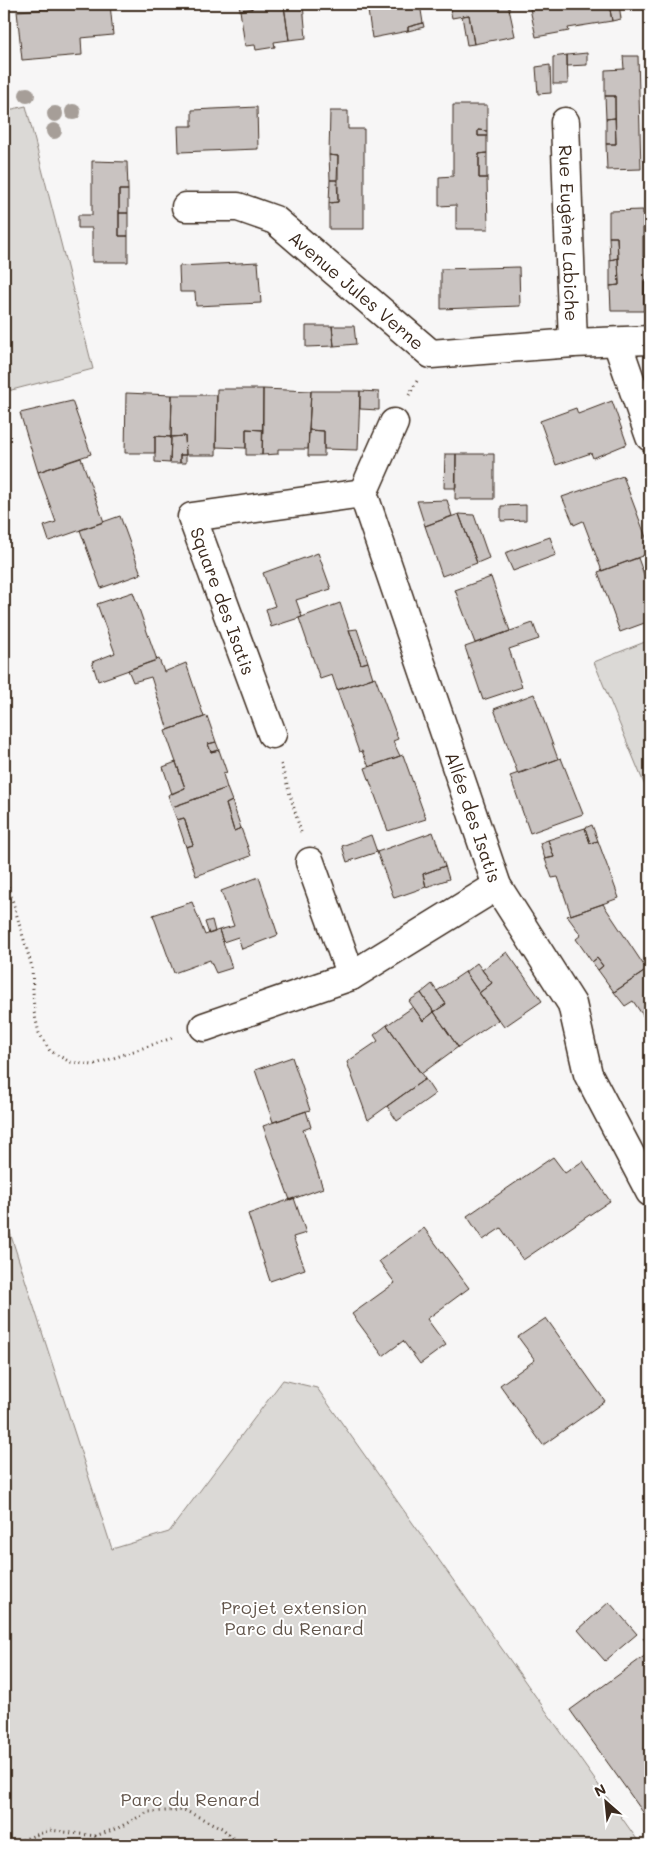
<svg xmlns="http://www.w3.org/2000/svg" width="654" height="1849" viewBox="0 0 654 1849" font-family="Mali,sans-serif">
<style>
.green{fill:#dbd9d6;stroke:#8b827a}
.building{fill:#c9c3c1;stroke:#3b2a1e}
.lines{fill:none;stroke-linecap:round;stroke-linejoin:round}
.minor-casing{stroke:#3b2a1e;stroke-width:31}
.path{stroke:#3b2a1e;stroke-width:3;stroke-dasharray:1 4;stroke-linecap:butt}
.minor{stroke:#fff;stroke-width:28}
.tree{fill:#a69e98}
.labels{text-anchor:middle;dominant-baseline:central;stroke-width:4;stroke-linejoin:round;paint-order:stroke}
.street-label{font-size:18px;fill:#3b2a1e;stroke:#fff}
.park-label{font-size:18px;fill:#63564c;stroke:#fff}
</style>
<rect width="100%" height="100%" fill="#f7f6f6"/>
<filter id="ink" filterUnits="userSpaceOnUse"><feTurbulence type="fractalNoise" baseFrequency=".02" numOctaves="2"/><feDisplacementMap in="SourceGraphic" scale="10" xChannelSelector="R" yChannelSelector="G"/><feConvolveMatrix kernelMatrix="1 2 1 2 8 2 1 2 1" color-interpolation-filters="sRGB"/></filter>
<g filter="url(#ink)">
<!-- green -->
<path class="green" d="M 26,106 L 93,369 L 4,392 L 4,111 Z
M 650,640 L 650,798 L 594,662 Z
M 4,1214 L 112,1549 L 169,1532 L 283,1380 L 317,1388 L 641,1845 L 4,1845 Z"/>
<!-- building -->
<path class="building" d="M 78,4 L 110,4 L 113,35 L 81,38 L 82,55 L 22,60 L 17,11 L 79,7 Z
M 239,4 L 251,4 L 252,9 L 240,10 Z
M 251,4 L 302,4 L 284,6 L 289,40 L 274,42 L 275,47 L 256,50 L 255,45 L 245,46 L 240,10 L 252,9 Z
M 303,4 L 306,38 L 289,40 L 284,6 Z
M 367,4 L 420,4 L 423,23 L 408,27 L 408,31 L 372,38 Z
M 449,4 L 508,4 L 515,36 L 474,44 L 469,15 L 452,18 Z
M 529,4 L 609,4 L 612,21 L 568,28 L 569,31 L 536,37 Z
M 609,4 L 619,4 L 621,19 L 612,21 Z
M 469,15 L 474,44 L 467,45 L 462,16 Z
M 423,23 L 424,27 L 408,31 L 408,27 Z
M 587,53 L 587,65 L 567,66 L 567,55 Z
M 567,55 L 568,84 L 553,84 L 553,57 Z
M 623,56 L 638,56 L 641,169 L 607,170 L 606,144 L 616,144 L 615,96 L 605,96 L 605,70 L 624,69 Z
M 550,65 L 551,93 L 538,94 L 536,67 Z
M 605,96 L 615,96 L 615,118 L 606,119 Z
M 453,105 L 487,105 L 487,131 L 478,130 L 478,136 L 487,136 L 487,153 L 479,154 L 479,178 L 487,178 L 488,229 L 456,229 L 456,205 L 439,206 L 439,177 L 453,176 Z
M 257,107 L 258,149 L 179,152 L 178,126 L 192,126 L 192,110 Z
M 330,111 L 348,111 L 348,129 L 364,129 L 364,229 L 329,229 L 329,203 L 338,202 L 338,156 L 329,155 Z
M 615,118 L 616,144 L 606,144 L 606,119 Z
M 478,130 L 487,131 L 487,136 L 478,136 Z
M 487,153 L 487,178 L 479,178 L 479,154 Z
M 329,155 L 338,156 L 337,180 L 330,180 Z
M 92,161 L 127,162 L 128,190 L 119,190 L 119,236 L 128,236 L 128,262 L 92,262 L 92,228 L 78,228 L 78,215 L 92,215 Z
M 330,180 L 337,180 L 338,202 L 329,203 Z
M 119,190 L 128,190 L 128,213 L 119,213 Z
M 643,210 L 643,257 L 650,257 L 650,280 L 644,280 L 644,311 L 611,311 L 610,286 L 619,285 L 618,258 L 617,237 L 609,237 L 609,211 Z
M 119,213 L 128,213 L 128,236 L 119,236 Z
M 609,237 L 617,237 L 618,258 L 610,260 Z
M 618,258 L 619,285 L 610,286 L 610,260 Z
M 258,262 L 261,303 L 196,306 L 195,292 L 180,292 L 179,266 Z
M 519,267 L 520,306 L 441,309 L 441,269 Z
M 644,280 L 650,280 L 650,310 L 644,311 Z
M 306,326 L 332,326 L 334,346 L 306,347 Z
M 332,326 L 354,326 L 356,344 L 334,346 Z
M 217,389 L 263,389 L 263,430 L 246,429 L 246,448 L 216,447 Z
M 263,389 L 311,391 L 308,449 L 278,449 L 278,454 L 262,455 Z
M 311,391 L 360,391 L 358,450 L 324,449 L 324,431 L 309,430 Z
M 360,391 L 379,392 L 379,410 L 360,409 Z
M 126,393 L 172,395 L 171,437 L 155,436 L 155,453 L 125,453 Z
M 172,395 L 217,395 L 216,455 L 186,455 L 185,436 L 171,437 Z
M 72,401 L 91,454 L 38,472 L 20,413 Z
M 612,401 L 627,444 L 593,458 L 591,453 L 556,465 L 540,421 L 576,408 L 578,414 Z
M 246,429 L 263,430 L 262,455 L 246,455 Z
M 309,430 L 324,431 L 324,456 L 308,456 Z
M 155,436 L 171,437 L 170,463 L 155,462 Z
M 185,436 L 186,455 L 180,455 L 180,463 L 170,463 L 171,437 Z
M 445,454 L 456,454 L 456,488 L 444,488 Z
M 456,454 L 494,454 L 494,499 L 455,499 Z
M 180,455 L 186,455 L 186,463 L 180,463 Z
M 81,458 L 104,522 L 49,541 L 44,526 L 56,522 L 38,472 Z
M 623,476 L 650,548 L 650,553 L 602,571 L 583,521 L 574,525 L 562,497 Z
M 447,500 L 452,516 L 425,526 L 417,501 Z
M 526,505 L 526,520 L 501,521 L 501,506 Z
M 459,514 L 474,515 L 489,558 L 477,563 Z
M 459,514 L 477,563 L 442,576 L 425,526 Z
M 120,516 L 141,574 L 101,588 L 80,530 Z
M 550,537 L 556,555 L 513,571 L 505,553 Z
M 318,553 L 331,589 L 296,600 L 302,617 L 271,627 L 266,609 L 275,606 L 263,573 Z
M 638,558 L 646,580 L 650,582 L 650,621 L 620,632 L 598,572 Z
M 491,577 L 510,631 L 475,643 L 455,590 Z
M 133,592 L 157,660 L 98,681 L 92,662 L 115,653 L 97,604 Z
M 340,603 L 361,664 L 368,662 L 373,678 L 337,690 L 332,675 L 320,679 L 299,618 Z
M 533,623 L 539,639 L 509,649 L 522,687 L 483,700 L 465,647 Z
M 357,629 L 368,662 L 361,664 L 349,630 Z
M 159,659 L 164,672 L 186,663 L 204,717 L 168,730 L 151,677 L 133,682 L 128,670 Z
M 375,677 L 398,739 L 393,741 L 400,756 L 369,767 L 362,751 L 359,752 L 337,690 Z
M 534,694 L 558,759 L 518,774 L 494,709 Z
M 207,716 L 216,742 L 208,744 L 211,752 L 219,750 L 227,773 L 223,774 L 227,788 L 172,807 L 168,795 L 185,788 L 165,731 Z
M 216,742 L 219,750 L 211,752 L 208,744 Z
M 403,755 L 426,819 L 388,831 L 365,768 Z
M 561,758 L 583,814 L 530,833 L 510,776 Z
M 176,762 L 185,788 L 172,794 L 163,767 Z
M 227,788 L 232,801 L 226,804 L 234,831 L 241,828 L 251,856 L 196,876 L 186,847 L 193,845 L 184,818 L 177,820 L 172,807 Z
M 232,801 L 241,828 L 234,831 L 226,804 Z
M 184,818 L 193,845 L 186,847 L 177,820 Z
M 592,825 L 598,841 L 590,843 L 585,828 Z
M 585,828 L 590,843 L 598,841 L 619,898 L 571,915 L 558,877 L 552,878 L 545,859 L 554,857 L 548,840 Z
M 433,832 L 445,866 L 423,874 L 426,887 L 394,898 L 377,852 Z
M 371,835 L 377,852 L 347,862 L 342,846 Z
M 548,840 L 554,857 L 545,859 L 540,843 Z
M 445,866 L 449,879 L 426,887 L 423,874 Z
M 259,877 L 278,935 L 242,949 L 238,937 L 223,942 L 219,930 L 234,926 L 221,891 Z
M 192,902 L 205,935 L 219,930 L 232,968 L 216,973 L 210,960 L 174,973 L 153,915 Z
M 603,904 L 647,970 L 614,992 L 598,970 L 603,966 L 597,958 L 592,962 L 576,939 L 581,935 L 567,916 Z
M 212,920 L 215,932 L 209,934 L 205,922 Z
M 507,952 L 542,1001 L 504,1027 L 479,993 L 492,983 L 482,970 Z
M 597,958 L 603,966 L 598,970 L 592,962 Z
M 477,963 L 492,983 L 479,993 L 465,972 Z
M 647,970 L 650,976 L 650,1026 L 633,1001 L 625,1006 L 614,992 Z
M 465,972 L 498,1020 L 458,1047 L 434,1012 L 446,1004 L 437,991 Z
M 432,984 L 446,1004 L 434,1012 L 421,993 Z
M 421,993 L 434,1012 L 423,1021 L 409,1001 Z
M 413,1007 L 423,1021 L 434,1012 L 458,1047 L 421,1074 L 387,1025 Z
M 387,1025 L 425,1079 L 368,1120 L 347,1062 L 378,1041 L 374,1035 Z
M 292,1057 L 310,1110 L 273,1122 L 255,1070 Z
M 425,1079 L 435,1094 L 397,1121 L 387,1106 Z
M 306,1111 L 311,1127 L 303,1130 L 323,1188 L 290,1200 L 263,1126 Z
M 553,1157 L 565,1173 L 583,1161 L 610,1201 L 523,1260 L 501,1228 L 483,1240 L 467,1216 Z
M 294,1198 L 306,1233 L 293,1237 L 305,1269 L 270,1281 L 248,1214 Z
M 424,1228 L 469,1288 L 427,1319 L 446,1345 L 420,1364 L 403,1341 L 383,1356 L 352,1314 L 395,1283 L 379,1261 Z
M 546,1318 L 605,1401 L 543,1445 L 500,1385 L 535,1360 L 518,1337 Z
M 609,1602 L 637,1634 L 605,1661 L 578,1630 Z
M 650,1632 L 650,1648 L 643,1638 Z
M 650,1652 L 650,1822 L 570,1710 Z"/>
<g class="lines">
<!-- minor casing -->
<g class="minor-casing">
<g id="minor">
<path id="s1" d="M 565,122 L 573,343"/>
<path id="s2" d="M 186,207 L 238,207 L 275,220 L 431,354 L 573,343 L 650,340"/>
<path d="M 617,342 L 650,437"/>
<path id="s3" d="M 394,423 L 363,493 L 497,886 L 572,1004 L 588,1074 L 650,1192"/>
<path d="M 272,734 L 192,517 L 363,493"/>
<path d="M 310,862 L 351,976"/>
<path d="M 204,1027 L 351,976 L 497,886"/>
</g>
</g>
<!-- path -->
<path class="path" d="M 409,395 L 417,381
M 281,764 L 301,832
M 4,872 L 32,967 L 34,1012 L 39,1033 L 50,1051 L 70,1062 L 93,1065 L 175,1037
M 95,1836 L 104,1845
M 8,1845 L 50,1830 L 95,1836 L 118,1828 L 148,1812 L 184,1810 L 222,1828 L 240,1845"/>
<!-- minor -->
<use href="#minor" class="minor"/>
</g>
<!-- trees -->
<g class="tree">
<circle cx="27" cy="95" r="8"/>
<circle cx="73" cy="112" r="8"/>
<circle cx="55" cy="114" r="8"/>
<circle cx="54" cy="131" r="8"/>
</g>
</g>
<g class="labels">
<!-- street labels -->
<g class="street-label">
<text stroke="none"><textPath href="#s1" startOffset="111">Rue Eugène Labiche</textPath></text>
<text stroke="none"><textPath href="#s2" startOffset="199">Avenue Jules Verne</textPath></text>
<text transform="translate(223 601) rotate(70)">Square des Isatis</text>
<text stroke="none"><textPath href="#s3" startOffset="419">Allée des Isatis</textPath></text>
</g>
<!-- park labels -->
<g class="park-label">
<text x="294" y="1607">Projet extension<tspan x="294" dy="21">Parc du Renard</tspan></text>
<text x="190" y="1799">Parc du Renard</text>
</g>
</g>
<!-- margin -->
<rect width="654" height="1849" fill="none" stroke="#fff" stroke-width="20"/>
<rect x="10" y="10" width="634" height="1829" fill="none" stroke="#3b2a1e" stroke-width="2" filter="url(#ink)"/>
<!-- north arrow -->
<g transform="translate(606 1802) rotate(333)" stroke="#ffffff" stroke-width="4" paint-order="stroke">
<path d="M0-4L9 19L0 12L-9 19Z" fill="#3b2a1e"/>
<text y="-8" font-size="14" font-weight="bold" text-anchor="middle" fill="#3b2a1e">N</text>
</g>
</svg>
